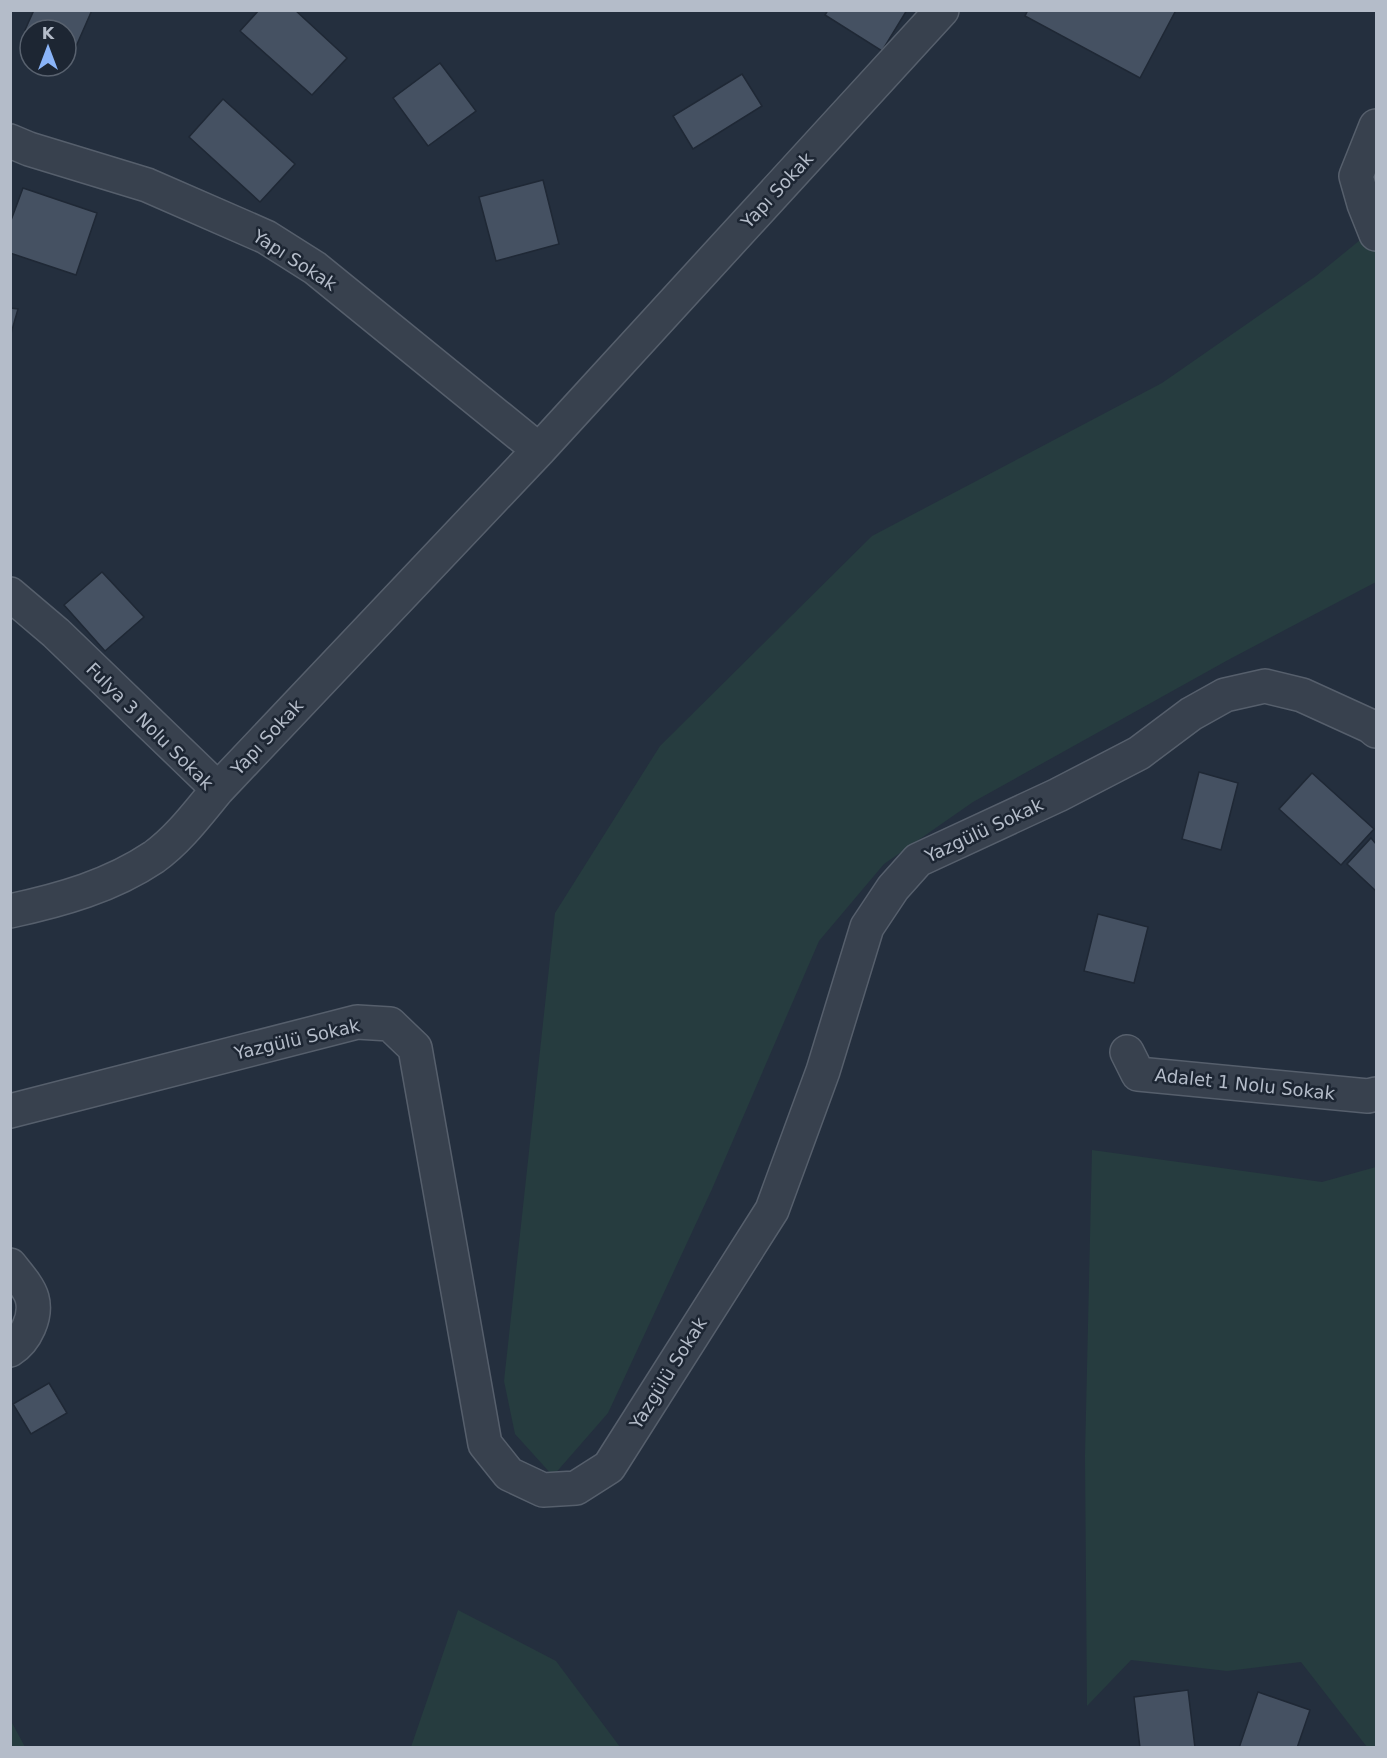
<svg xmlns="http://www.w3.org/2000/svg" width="1387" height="1758" viewBox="0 0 1387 1758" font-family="'DejaVu Sans',sans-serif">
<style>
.green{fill:#263c3f}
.building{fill:#455162;stroke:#1f2835;stroke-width:1.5}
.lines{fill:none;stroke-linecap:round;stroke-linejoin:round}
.minor-casing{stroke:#565f6c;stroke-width:36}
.minor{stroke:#38414e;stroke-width:33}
.labels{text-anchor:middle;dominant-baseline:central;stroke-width:5;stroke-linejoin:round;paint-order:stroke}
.street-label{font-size:18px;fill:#b4bcc9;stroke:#1d2633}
</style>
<rect width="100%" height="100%" fill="#242f3e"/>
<!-- green -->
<path class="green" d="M 1376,227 L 1376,582 L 1228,660 L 973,802 L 884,864 L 819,941 L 712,1189 L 608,1413 L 553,1476 L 515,1434 L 504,1381 L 555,913 L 660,746 L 872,536 L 1162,383 L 1316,276 Z
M 1092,1150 L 1322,1182 L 1376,1167 L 1376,1747 L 1367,1747 L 1301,1662 L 1227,1671 L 1131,1660 L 1087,1706 L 1085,1456 Z
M 458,1610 L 556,1661 L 620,1747 L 411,1747 Z
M 11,1721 L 25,1747 L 11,1747 Z"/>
<!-- building -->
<path class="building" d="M 34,10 L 92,10 L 74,51 L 66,48 L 66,30 L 30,30 L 30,32 L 25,30 Z
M 259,10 L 295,10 L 347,58 L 312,95 L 240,31 Z
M 828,10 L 907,10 L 882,51 L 825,15 Z
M 1028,10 L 1176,10 L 1140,78 L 1025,16 Z
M 440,63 L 476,111 L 428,146 L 393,98 Z
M 742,74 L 762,106 L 693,149 L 673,116 Z
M 223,99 L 295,164 L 260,202 L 189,137 Z
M 543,180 L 559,244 L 496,261 L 479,197 Z
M 23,188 L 97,213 L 76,275 L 10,253 L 10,223 Z
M 10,308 L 18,309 L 10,337 Z
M 102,572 L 144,617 L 105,651 L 64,605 Z
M 1199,772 L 1238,783 L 1221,850 L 1182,839 Z
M 1312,773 L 1374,829 L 1341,865 L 1279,809 Z
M 1371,838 L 1376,844 L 1376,891 L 1347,864 Z
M 1098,914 L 1148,927 L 1134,983 L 1084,971 Z
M 49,1383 L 67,1413 L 31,1434 L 13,1404 Z
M 1188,1690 L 1195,1748 L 1140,1748 L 1134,1697 Z
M 1258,1692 L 1310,1710 L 1297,1748 L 1239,1748 Z"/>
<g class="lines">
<!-- minor casing -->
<g class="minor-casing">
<path id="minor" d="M 1376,126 L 1356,176 L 1364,204 L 1376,234
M 10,141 L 29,149 L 147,185 L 266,237 L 315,268 L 539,450
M 10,594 L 56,633 L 218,789
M 10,911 C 61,900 111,886 154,857 C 179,839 198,813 218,789 L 539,450 L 942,10
M 1127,1052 L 1138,1074 L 1368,1096 L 1376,1094
M 10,1111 L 357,1022 L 390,1024 L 415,1048 L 485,1444 L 509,1474 L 543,1490 L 576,1488 L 609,1467 L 772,1210 L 823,1071 L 867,927 L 893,888 L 918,860 L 1058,795 L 1139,753 L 1191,714 L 1225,695 L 1265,686 L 1302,695 L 1370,726 L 1376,731
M 10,1265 C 17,1274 29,1287 32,1298 C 37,1316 26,1340 10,1350"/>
</g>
<!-- minor -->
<use href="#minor" class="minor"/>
</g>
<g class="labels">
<!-- street labels -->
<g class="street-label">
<text transform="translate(777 190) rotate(-47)">Yapı Sokak</text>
<text transform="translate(295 260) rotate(33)">Yapı Sokak</text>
<text transform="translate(150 726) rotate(45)">Fulya 3 Nolu Sokak</text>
<text transform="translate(267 737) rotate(-47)">Yapı Sokak</text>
<text transform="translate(984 830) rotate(-25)">Yazgülü Sokak</text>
<text transform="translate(297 1039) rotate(-13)">Yazgülü Sokak</text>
<text transform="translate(1245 1084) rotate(6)">Adalet 1 Nolu Sokak</text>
<text transform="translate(668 1373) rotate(-58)">Yazgülü Sokak</text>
</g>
</g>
<!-- border -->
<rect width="1387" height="1758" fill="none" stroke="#b4bcc9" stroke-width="24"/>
<!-- north arrow -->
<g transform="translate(48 48)"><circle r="28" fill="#1d2633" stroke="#59626f" stroke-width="1.5"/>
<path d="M0-4.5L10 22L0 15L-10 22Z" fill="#8ab4f8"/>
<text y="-9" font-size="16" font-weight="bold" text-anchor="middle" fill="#b4bcc9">K</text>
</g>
</svg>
